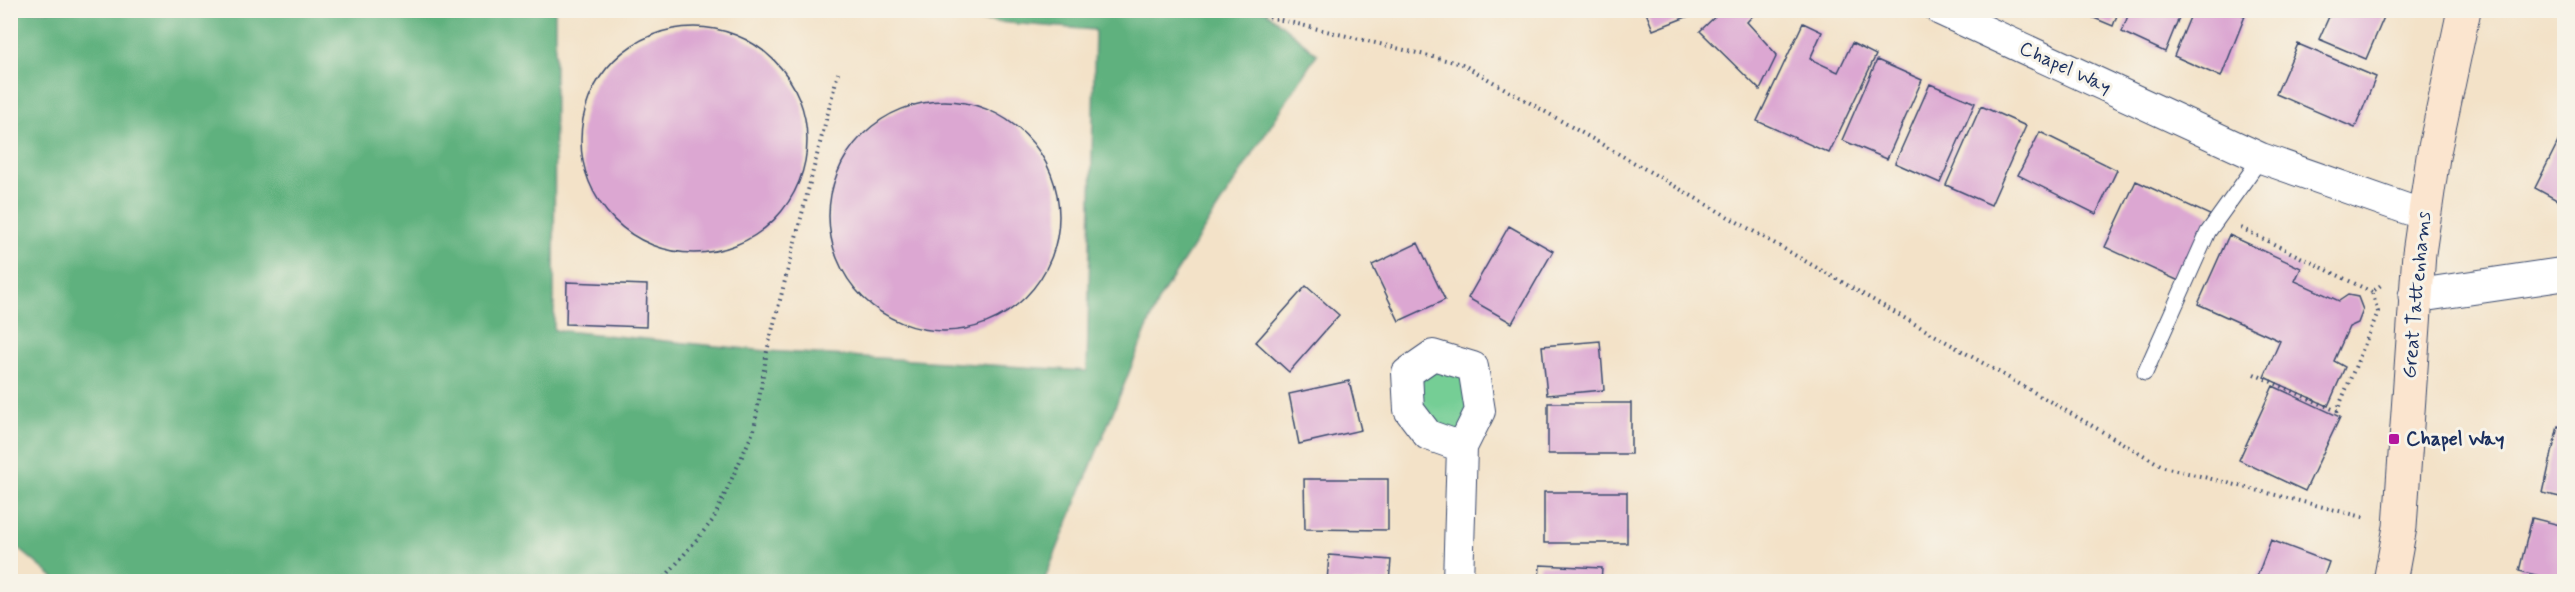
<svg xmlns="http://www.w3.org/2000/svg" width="2575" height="592" viewBox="0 0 2575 592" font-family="Mynerve,sans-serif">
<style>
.green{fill:#74ce95;stroke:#487e7a;stroke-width:1.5}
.forest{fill:#5fb17e;stroke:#3d706e;stroke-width:1.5}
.building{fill:#dca7d2}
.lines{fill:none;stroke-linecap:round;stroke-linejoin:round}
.service-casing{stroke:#3b4a6e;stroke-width:17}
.minor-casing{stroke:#3b4a6e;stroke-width:32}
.tertiary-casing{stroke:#3b4a6e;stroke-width:35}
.secondary-casing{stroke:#3b4a6e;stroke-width:35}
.path{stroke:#3b4a6e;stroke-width:4;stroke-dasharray:1.5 4.5;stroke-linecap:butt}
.service{stroke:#fff;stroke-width:15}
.minor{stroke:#fff;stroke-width:30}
.tertiary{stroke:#fff;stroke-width:33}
.secondary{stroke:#fbe5cf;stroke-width:33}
.poi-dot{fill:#b5179e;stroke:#f7f3e8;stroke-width:2}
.labels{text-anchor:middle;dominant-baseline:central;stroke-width:6;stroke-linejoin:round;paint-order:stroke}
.street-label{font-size:20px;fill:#1b2f5e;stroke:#f7f3e8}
.poi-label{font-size:20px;font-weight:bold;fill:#1b2f5e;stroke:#f7f3e8;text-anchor:start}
</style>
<rect width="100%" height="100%" fill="#f7f3e8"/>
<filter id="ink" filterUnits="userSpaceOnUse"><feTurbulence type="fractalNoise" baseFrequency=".0167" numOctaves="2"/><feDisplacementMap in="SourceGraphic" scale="12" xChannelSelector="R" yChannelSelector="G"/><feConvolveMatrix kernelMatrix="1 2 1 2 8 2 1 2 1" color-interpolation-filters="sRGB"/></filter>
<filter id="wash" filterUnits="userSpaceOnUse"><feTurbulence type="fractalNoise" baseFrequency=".008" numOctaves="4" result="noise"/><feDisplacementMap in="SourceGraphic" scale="24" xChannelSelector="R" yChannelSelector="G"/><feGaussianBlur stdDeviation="1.35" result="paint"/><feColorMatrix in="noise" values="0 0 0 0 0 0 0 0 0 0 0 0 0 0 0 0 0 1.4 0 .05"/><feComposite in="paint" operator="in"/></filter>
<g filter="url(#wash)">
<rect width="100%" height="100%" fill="#f3e2c8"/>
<!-- green -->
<path class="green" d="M 1433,355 L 1473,367 L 1462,447 L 1409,410 Z"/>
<!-- forest -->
<path class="forest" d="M 10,11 L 555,11 L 554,330 L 767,351 L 1087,371 L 1095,30 L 862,11 L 1265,11 L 1317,54 L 1159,299 L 1044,581 L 59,582 L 11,542 Z"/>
<g id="blocks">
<!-- building -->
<path class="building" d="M 1645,10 L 1692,10 L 1694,14 L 1653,30 Z
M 1722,10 L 1758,10 L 1747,22 L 1777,55 L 1760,90 L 1700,31 Z
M 2075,10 L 2119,10 L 2113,26 Z
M 2130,10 L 2182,10 L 2165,52 L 2122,32 Z
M 2193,10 L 2232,10 L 2245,16 L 2221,77 L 2174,56 Z
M 2332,10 L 2387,10 L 2366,59 L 2319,39 Z
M 1803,23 L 1822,32 L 1810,59 L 1838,72 L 1852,43 L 1876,55 L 1829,153 L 1757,121 Z
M581 140a113 113 0 1 1 226 0a113 113 0 1 1-226 0Z
M 2298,44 L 2376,77 L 2355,128 L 2276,94 Z
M 1877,60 L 1922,80 L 1887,159 L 1842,140 Z
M 1930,84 L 1975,103 L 1940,183 L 1895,163 Z
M829 216a115 115 0 1 1 230 0a115 115 0 1 1-230 0Z
M 1981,106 L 2026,126 L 1991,205 L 1946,185 Z
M 2040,132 L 2117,170 L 2096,214 L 2018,175 Z
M 2559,140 L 2564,143 L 2564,204 L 2535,188 Z
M 2136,181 L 2210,215 L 2179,281 L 2105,247 Z
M 1509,226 L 1553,251 L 1512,323 L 1468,298 Z
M 2229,235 L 2301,268 L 2295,281 L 2339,301 L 2348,295 L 2358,297 L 2363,310 L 2358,323 L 2349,327 L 2334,361 L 2345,367 L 2328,406 L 2264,377 L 2280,341 L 2198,304 Z
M 1418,243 L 1445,300 L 1399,321 L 1372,265 Z
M 567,282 L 647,285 L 646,327 L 566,324 Z
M 1306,286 L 1339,315 L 1289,372 L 1256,342 Z
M 1600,341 L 1604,390 L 1547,395 L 1542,346 Z
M 2564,347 L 2564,368 L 2559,348 Z
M 1349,381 L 1361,430 L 1299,444 L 1289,394 Z
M 2273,386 L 2340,417 L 2305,491 L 2239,460 Z
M 1548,403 L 1631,403 L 1631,454 L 1548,454 Z
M 2558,426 L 2564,428 L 2564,498 L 2543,493 Z
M 1304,479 L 1388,479 L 1388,530 L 1305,529 Z
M 1544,492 L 1627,492 L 1627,543 L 1544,543 Z
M 2532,518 L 2564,526 L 2564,582 L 2519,571 Z
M 2271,540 L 2329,562 L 2322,582 L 2255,582 Z
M 1329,555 L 1391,560 L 1389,582 L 1327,582 Z
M 1540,565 L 1602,568 L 1601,582 L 1539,582 Z"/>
</g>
</g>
<g filter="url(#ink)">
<use href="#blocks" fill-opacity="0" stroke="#3b4a6e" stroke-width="1.5"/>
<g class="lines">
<!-- service casing -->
<g class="service-casing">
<path id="service" d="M 2145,373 L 2208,232 L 2261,158"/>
</g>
<!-- minor casing -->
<g class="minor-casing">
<path id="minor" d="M 1940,10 L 2261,158 L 2424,215
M 1433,355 L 1473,367 L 1480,411 L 1462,447 L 1428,435 L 1409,410 L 1407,373 Z
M 1458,582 L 1462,447"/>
</g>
<!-- tertiary casing -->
<g class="tertiary-casing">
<path id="tertiary" d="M 2415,296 L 2564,274"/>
</g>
<!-- secondary casing -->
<g class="secondary-casing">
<path id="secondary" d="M 2390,582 L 2400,527 L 2419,253 L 2433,157 L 2464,10"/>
</g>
<!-- path -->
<path class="path" d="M 1240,10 L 1462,64 L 2164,467 L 2367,518
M 2241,228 L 2372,292
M 2254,374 L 2337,411 L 2378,312 L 2372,292 L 2381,285
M 661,582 L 713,520 L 754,430 L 767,351 L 838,73"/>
<!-- service -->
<use href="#service" class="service"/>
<!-- minor -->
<use href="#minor" class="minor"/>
<!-- tertiary -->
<use href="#tertiary" class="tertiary"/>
<!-- secondary -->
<use href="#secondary" class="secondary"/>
</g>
</g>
<!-- markers -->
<rect class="poi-dot" x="2388" y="433" width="12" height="12" rx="3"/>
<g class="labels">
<!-- street labels -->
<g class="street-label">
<text transform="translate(2065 68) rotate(25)">Chapel Way</text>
<text transform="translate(2417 295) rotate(-85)">Great Tattenhams</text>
</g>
<!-- poi labels -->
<g class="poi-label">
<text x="2406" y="439">Chapel Way</text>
</g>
</g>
<!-- margin -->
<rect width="2575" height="592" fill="none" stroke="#f7f3e8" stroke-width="36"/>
</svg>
